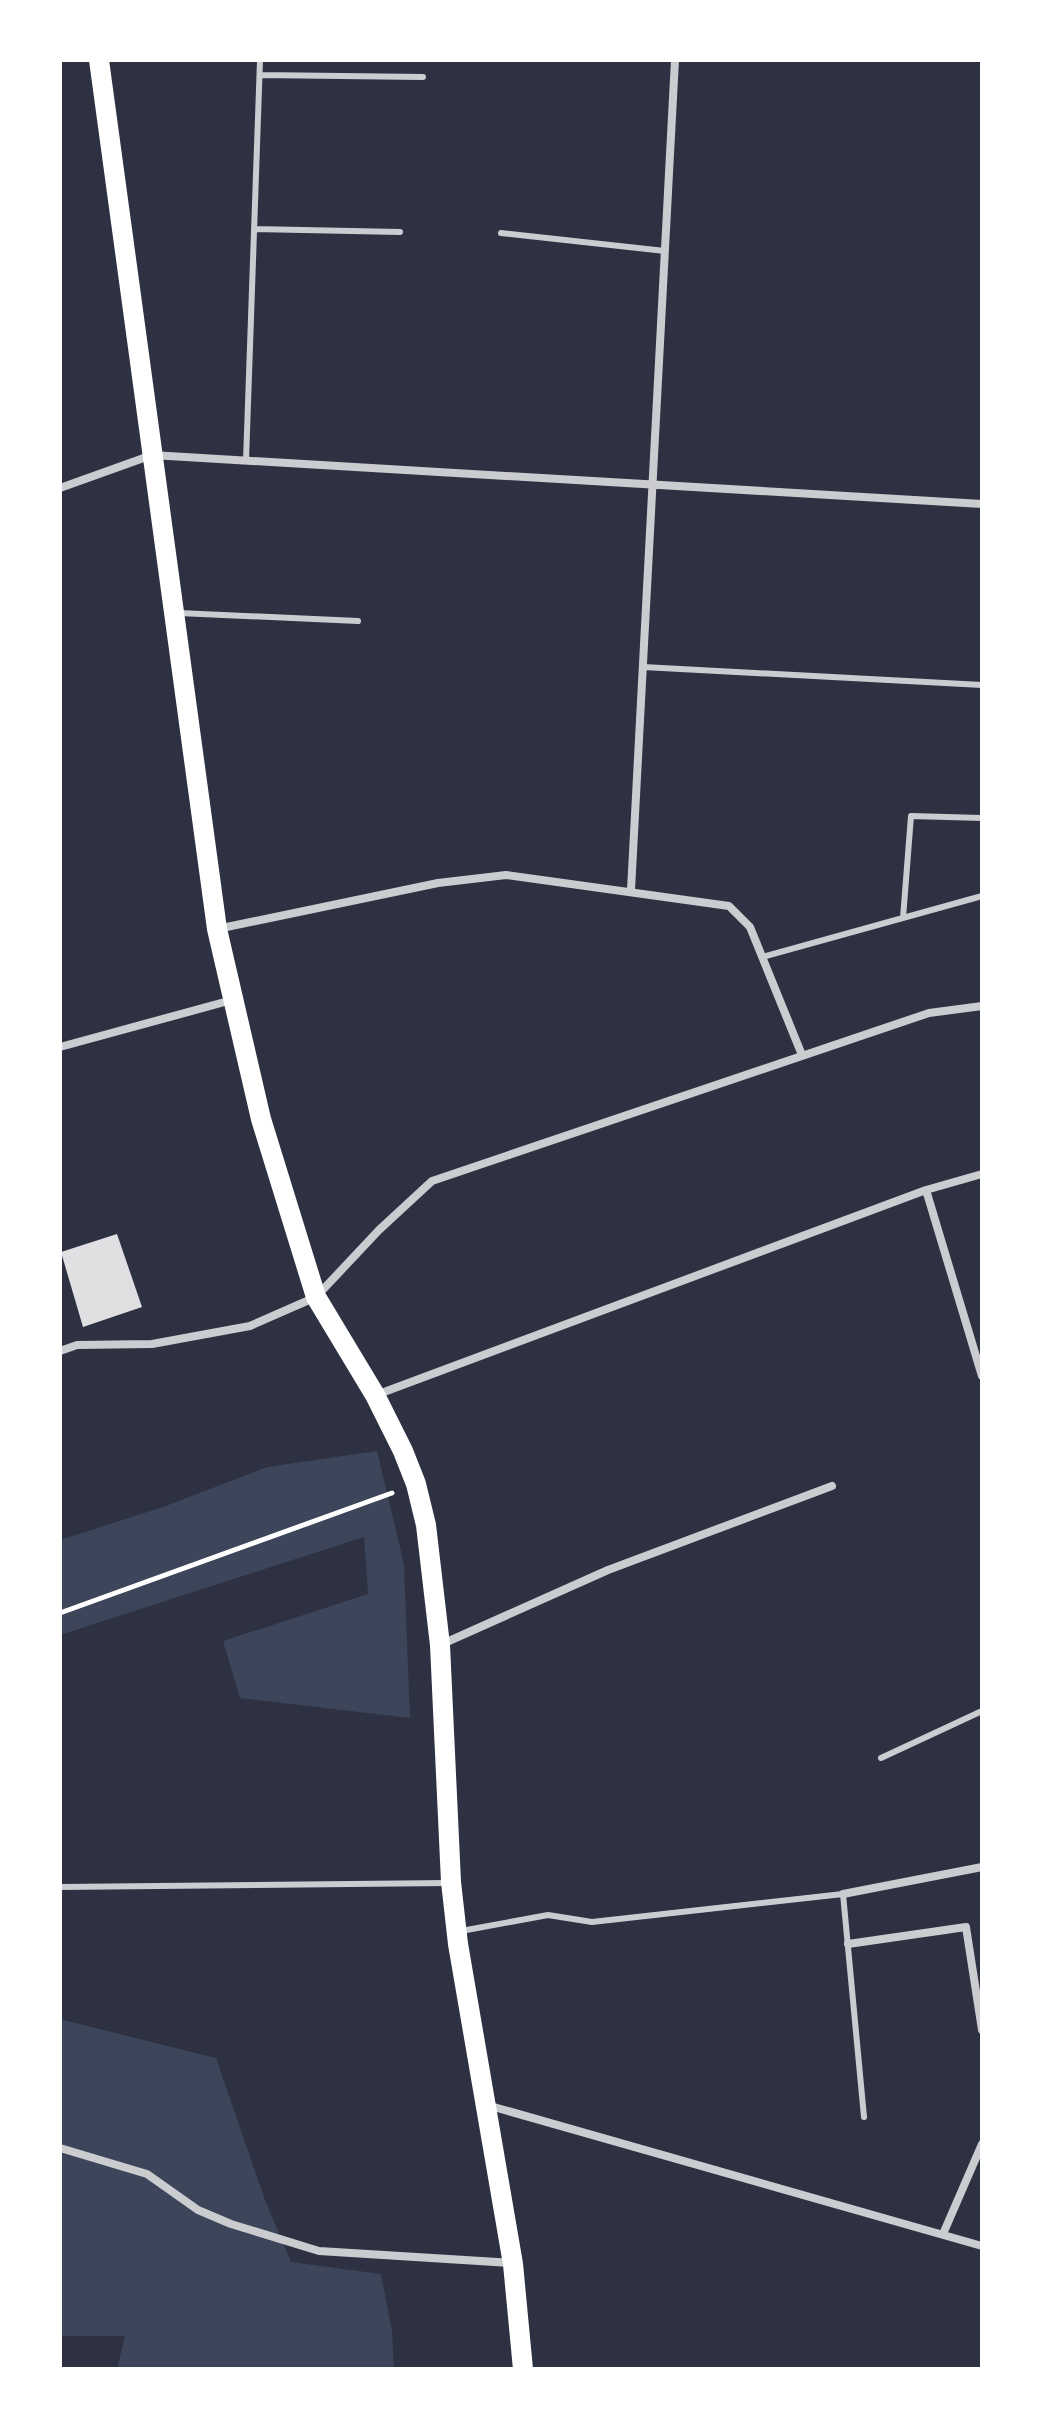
<svg xmlns="http://www.w3.org/2000/svg" width="1042" height="2429" viewBox="0 0 1042 2429" font-family="Arial,sans-serif">
<style>
.green{fill:#3c4559}
.building{fill:#e0e0e3}
.lines{fill:none;stroke-linecap:round;stroke-linejoin:round}
.path{stroke:#fff;stroke-width:5}
.service{stroke:#caccd0;stroke-width:6}
.minor{stroke:#caccd0;stroke-width:8}
.primary{stroke:#fff;stroke-width:20}
</style>
<rect width="100%" height="100%" fill="#2d3142"/>
<!-- green -->
<path class="green" d="M 377,1451 L 404,1564 L 410,1718 L 240,1698 L 223,1641 L 368,1594 L 364,1537 L 60,1635 L 60,1540 L 163,1507 L 267,1467 Z
M 60,2019 L 216,2058 L 265,2200 L 291,2262 L 381,2274 L 392,2331 L 394,2369 L 117,2369 L 125,2336 L 60,2336 Z"/>
<!-- building -->
<path class="building" d="M 117,1234 L 142,1307 L 83,1327 L 61,1252 Z"/>
<g class="lines">
<!-- path -->
<path class="path" d="M 60,1613 L 392,1493"/>
<!-- service -->
<path class="service" d="M 260,75 L 423,77
M 254,229 L 400,232
M 501,233 L 665,251
M 246,461 L 260,60
M 179,613 L 358,621
M 643,667 L 982,685
M 903,918 L 911,816 L 982,818
M 762,957 L 982,896
M 881,1758 L 982,1711
M 60,1887 L 448,1883
M 461,1931 L 548,1915 L 592,1922 L 843,1894 L 864,2117"/>
<!-- minor -->
<path class="minor" d="M 60,488 L 152,455 L 982,504
M 631,890 L 675,60
M 217,929 L 438,883 L 506,875 L 729,906 L 750,927 L 802,1055
M 60,1047 L 232,1000
M 926,1190 L 982,1376
M 60,1351 L 77,1345 L 152,1344 L 250,1326 L 316,1297 L 379,1230 L 432,1181 L 929,1013 L 982,1006
M 376,1395 L 926,1190 L 982,1174
M 440,1645 L 608,1570 L 832,1486
M 843,1894 L 982,1867
M 848,1944 L 966,1927 L 982,2030
M 487,2105 L 982,2246
M 60,2148 L 147,2174 L 198,2210 L 231,2224 L 319,2251 L 512,2263
M 943,2234 L 982,2144"/>
<!-- primary -->
<path class="primary" d="M 99,60 L 217,929 L 261,1119 L 316,1297 L 375,1395 L 403,1451 L 416,1484 L 426,1525 L 440,1645 L 451,1882 L 458,1944 L 513,2264 L 523,2369"/>
</g>
<!-- border -->
<rect width="1042" height="2429" fill="none" stroke="#ffffff" stroke-width="124"/>
</svg>
